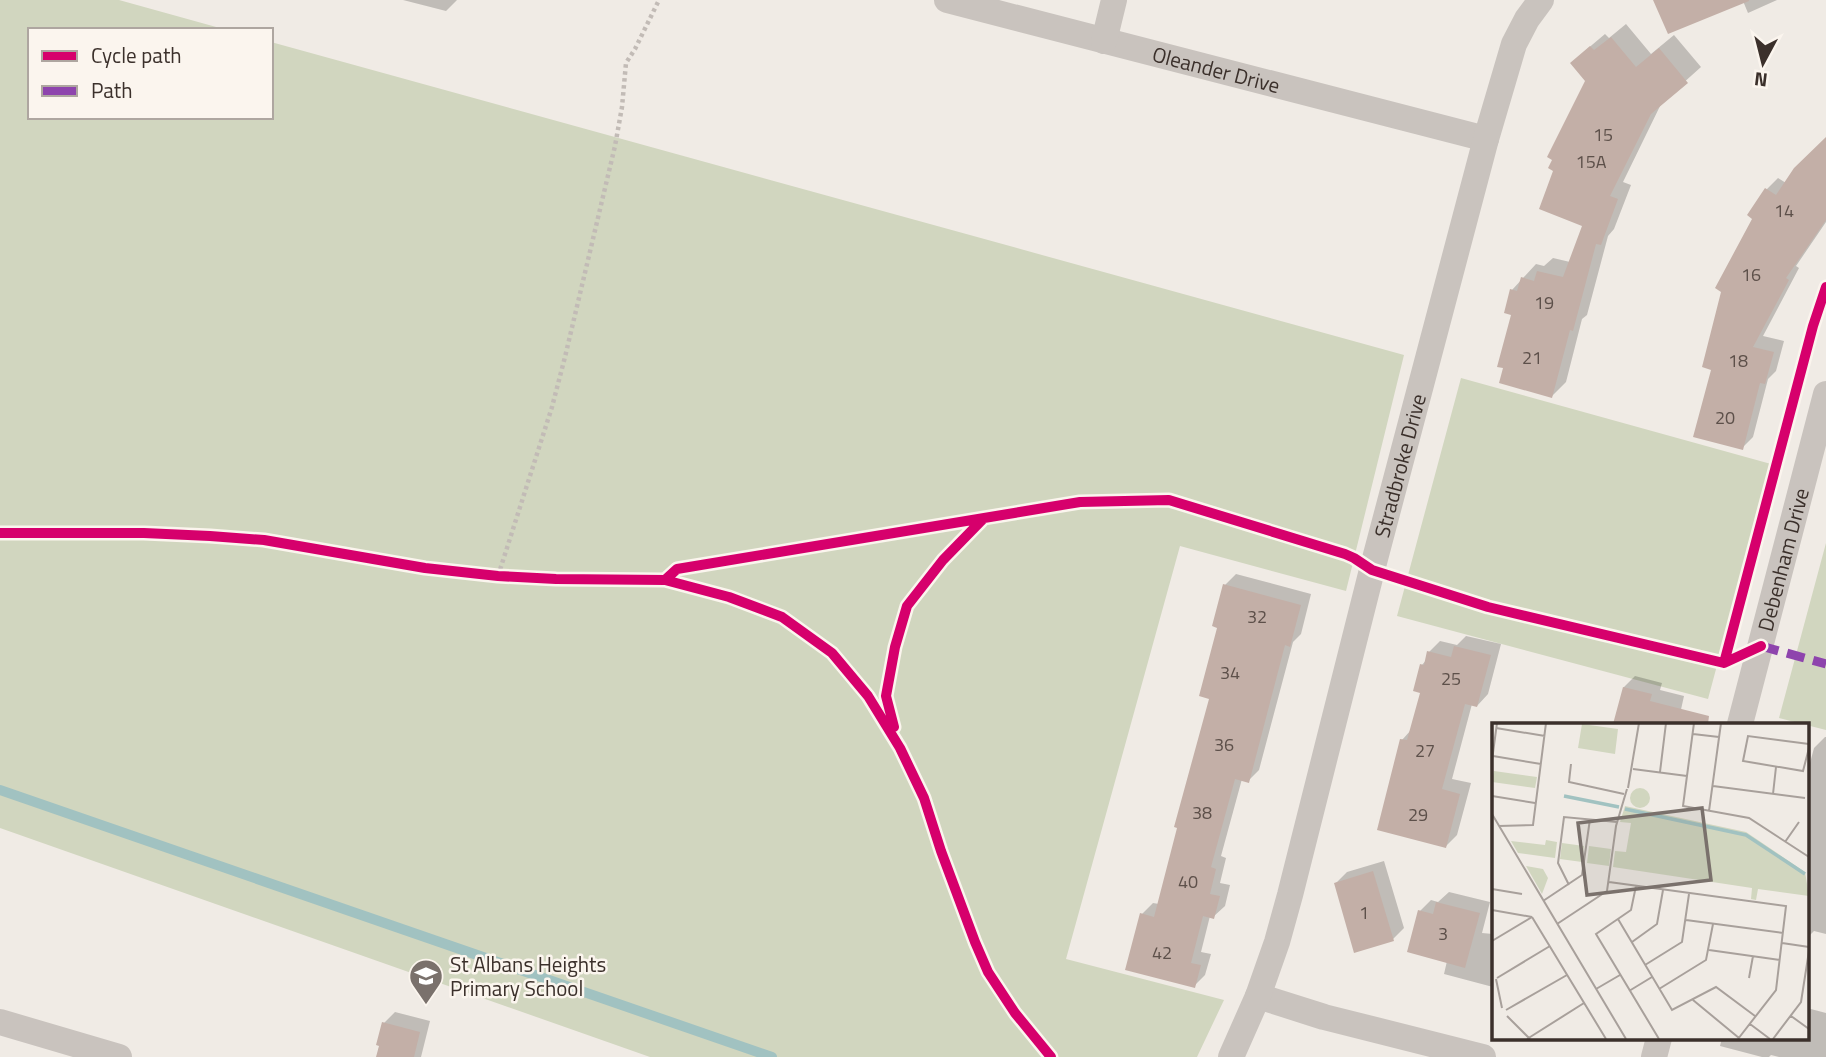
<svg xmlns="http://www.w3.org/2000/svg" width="1826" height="1057" viewBox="0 0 1826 1057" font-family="'Titillium Web',sans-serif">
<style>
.green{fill:#d1d6bf}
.shadow{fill:#0003}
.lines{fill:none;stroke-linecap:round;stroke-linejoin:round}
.stream{stroke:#a1c2c1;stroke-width:10}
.building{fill:#c3afa7}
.path{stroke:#c2bbb6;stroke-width:4.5;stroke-dasharray:3.5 3.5;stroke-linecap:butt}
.street{stroke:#c9c3be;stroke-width:26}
.quiet{stroke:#8e44ad;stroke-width:9;stroke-dasharray:18 9;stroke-linecap:butt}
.cycleway-casing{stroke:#fbf5ee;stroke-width:15}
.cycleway{stroke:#d6006c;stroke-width:10}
.labels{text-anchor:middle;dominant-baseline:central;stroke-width:5;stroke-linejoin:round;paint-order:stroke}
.number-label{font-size:18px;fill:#5d504a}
.street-label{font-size:21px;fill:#3b302b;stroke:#fbf5ee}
.poi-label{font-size:21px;fill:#3b302b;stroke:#fbf5ee;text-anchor:start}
.inset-river{fill:none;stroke:#a1c2c1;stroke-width:3.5}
.inset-road{fill:none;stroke:#a8a09b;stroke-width:2}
.view{fill:#7a716c;fill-opacity:0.15;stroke:#7a716c;stroke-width:3.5}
.inset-edge{fill:none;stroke:#3b302b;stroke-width:3.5}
</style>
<rect width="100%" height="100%" fill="#f0ebe5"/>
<!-- green -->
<path class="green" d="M 0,0 L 119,0 L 227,30 L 30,30 L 30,117 L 271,117 L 271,42 L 1404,355 L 1346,591 L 1180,546 L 1066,959 L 1224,1000 L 1197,1057 L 650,1057 L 0,828 Z
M 1461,378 L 1771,464 L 1708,699 L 1397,616 Z
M 1826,543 L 1826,730 L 1779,718 Z"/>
<!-- shadow -->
<path class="shadow" d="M 403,0 L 457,0 L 446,11 Z
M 1655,0 L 1777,0 L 1748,13 L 1743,1 Z
M 1626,24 L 1651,54 L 1674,35 L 1701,67 L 1662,102 L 1623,182 L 1631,185 L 1614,229 L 1608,236 L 1587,315 L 1582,319 L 1566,382 L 1552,396 L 1513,313 L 1512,290 L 1536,264 L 1544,266 L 1553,258 L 1570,262 L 1584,225 L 1586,50 L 1605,34 L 1609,38 Z
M 1826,139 L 1826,222 L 1796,266 L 1799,268 L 1763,336 L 1784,341 L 1776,371 L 1768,379 L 1753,437 L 1742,448 L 1755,219 L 1749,215 L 1767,189 L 1778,178 L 1786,183 Z
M 1236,574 L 1311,594 L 1301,634 L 1293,642 L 1259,770 L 1248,781 L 1242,779 L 1221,856 L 1226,858 L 1220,883 L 1230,885 L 1225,906 L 1213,917 L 1210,916 L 1201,952 L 1211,954 L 1205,975 L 1194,986 L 1142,914 L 1153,903 L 1159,904 L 1212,698 L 1225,585 Z
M 1466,636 L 1501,644 L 1488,694 L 1477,706 L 1472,704 L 1452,779 L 1471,783 L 1457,835 L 1446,846 L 1402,740 L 1411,730 L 1422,691 L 1422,665 L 1427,659 L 1429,652 L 1440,641 L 1457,645 Z
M 1635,676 L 1662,683 L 1660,690 L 1684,696 L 1680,714 L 1688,716 L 1686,724 L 1615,724 L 1624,687 Z
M 1825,737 L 1826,737 L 1826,934 L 1814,931 L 1807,938 L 1807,766 L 1810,763 L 1814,748 Z
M 1384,861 L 1404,928 L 1393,939 L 1336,883 L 1347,872 Z
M 1449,892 L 1490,902 L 1482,933 L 1493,934 L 1493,987 L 1444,974 L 1447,961 L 1420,911 L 1431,900 L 1438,902 Z
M 1807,1008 L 1826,1013 L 1826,1057 L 1779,1057 L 1771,1055 L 1769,1057 L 1762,1057 L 1720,1046 L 1722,1038 L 1807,1038 Z
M 395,1012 L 430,1021 L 421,1057 L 377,1057 L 384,1023 Z"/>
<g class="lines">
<!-- stream -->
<path class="stream" d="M 0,790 L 772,1057"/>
</g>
<!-- building -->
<path class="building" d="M 1653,0 L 1749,0 L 1749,1 L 1668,34 Z
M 1611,37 L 1636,67 L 1659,48 L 1688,83 L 1651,114 L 1610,196 L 1618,199 L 1601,245 L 1596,244 L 1573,331 L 1570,330 L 1552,398 L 1499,383 L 1503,368 L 1497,367 L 1511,315 L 1504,313 L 1510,289 L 1517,291 L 1521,277 L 1534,281 L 1537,271 L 1563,277 L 1582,226 L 1539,209 L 1553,171 L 1548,168 L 1552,160 L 1547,157 L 1585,81 L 1570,63 L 1590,46 L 1594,50 Z
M 1826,137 L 1826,220 L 1786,278 L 1789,280 L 1753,347 L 1774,352 L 1765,384 L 1760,383 L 1743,450 L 1693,437 L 1711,370 L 1702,367 L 1721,292 L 1715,288 L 1752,219 L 1747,215 L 1765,188 L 1776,195 L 1794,168 Z
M 1223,584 L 1301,605 L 1290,647 L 1285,645 L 1249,783 L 1235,779 L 1211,867 L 1216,869 L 1210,894 L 1220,896 L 1214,919 L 1203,916 L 1191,963 L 1201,965 L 1195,988 L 1125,970 L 1140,913 L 1154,917 L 1177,828 L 1174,827 L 1209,699 L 1199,696 L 1217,628 L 1212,626 Z
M 1454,646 L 1491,655 L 1477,707 L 1465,704 L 1442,789 L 1460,794 L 1446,848 L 1377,830 L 1400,739 L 1407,740 L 1420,693 L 1413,691 L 1420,664 L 1424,665 L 1427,651 L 1451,657 Z
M 1623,687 L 1652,694 L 1650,701 L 1709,716 L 1708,724 L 1613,724 Z
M 1373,871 L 1394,941 L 1354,953 L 1334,883 Z
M 1436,902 L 1480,913 L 1465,968 L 1407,952 L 1418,910 L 1433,914 Z
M 382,1022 L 420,1032 L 414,1057 L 376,1057 L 379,1046 L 376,1045 Z"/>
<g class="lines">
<!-- path -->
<path class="path" d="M 498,576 L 552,407 L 565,357 L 615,146 L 622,107 L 626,63 L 635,49 L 659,0"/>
<!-- street -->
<g class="street">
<path id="s1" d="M 947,0 L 1486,139"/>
<path d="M 1104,41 L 1114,0"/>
<path id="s2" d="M 1740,724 L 1826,394"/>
<path d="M 1258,996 L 1324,1017 L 1483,1057"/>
<path d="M 0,1022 L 119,1057"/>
<path id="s3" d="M 1231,1057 L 1258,996 L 1277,942 L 1290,895 L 1372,570 L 1486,139 L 1514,44 L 1527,19 L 1541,0"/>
<path d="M 1654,1057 L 1659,1038"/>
</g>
<!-- quiet -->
<path class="quiet" d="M 1761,646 L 1826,664"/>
<!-- cycleway casing -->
<g class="cycleway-casing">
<path id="cycleway" d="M 0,533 L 144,533 L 210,536 L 264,540 L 425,568 L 498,576 L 556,579 L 665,580 L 677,569 L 1080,502 L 1169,500 L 1345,554 L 1354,558 L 1372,570 L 1488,607 L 1724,663 L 1761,646
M 665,580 L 729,597 L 782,617 L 832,653 L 868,696 L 900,748 L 924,798 L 941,851 L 975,942 L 988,972 L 1015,1013 L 1051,1057
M 1724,663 L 1813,326 L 1826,287
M 894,727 L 886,696 L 895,647 L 907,606 L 943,560 L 984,518"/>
</g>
<!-- cycleway -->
<use href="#cycleway" class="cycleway"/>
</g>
<!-- icons -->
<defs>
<g id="school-pin" transform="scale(1.75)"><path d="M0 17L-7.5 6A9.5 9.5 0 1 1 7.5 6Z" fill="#7a716c" stroke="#fbf5ee"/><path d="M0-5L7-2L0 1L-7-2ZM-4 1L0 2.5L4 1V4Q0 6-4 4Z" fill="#fff"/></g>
</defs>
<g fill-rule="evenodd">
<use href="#school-pin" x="426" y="976"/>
</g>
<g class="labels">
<!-- number labels -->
<g class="number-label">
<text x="1603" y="134">15</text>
<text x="1591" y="161">15A</text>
<text x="1784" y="210">14</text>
<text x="1751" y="274">16</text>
<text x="1544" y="302">19</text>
<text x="1532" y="357">21</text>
<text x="1738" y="360">18</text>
<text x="1725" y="417">20</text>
<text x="1257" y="616">32</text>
<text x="1230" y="672">34</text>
<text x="1451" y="678">25</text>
<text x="1224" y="744">36</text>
<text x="1425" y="750">27</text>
<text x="1202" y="812">38</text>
<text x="1418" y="814">29</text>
<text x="1188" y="881">40</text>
<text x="1364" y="912">1</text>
<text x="1443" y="933">3</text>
<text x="1162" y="952">42</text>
</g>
<!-- street labels -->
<g class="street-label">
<text stroke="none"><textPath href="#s1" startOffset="278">Oleander Drive</textPath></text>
<text stroke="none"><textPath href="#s3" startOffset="616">Stradbroke Drive</textPath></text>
<text stroke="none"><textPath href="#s2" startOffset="170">Debenham Drive</textPath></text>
</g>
<!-- poi labels -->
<g class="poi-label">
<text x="450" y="964">St Albans Heights<tspan x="450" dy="24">Primary School</tspan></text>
</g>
</g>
<!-- overview -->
<g transform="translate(1492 723)">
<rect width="317" height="317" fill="#f0ebe5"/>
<path d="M 90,1 L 126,6 L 123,31 L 86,25 ZM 2,48 L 45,54 L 43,65 L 0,59 ZM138 75a10 10 0 1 1 20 0a10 10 0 1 1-20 0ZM 133,83 L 254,109 L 313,149 L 317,173 L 266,166 L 264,177 L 259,176 L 260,165 L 121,144 L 123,128 L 134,129 L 139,100 L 128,99 ZM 54,117 L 65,119 L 63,135 L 26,130 L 19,118 L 53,122 ZM 70,120 L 92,123 L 90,139 L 68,136 ZM 97,123 L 119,126 L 117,143 L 95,140 ZM 34,143 L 51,146 L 56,155 L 50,171 Z" fill="#d1d6bf"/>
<path class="inset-river" d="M 72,73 L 127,84M 133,86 L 254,112 L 313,151"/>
<path class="inset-road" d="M 202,0 L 191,83 L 257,95 L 317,134M 4,5 L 53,13M 201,11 L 227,14M 317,21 L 256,13 L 251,38 L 311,48 L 317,25M 1,33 L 49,41M 0,37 L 5,0M 79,41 L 77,59 L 132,71M 141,46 L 195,53M 168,49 L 174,0M 221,63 L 313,75M 136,65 L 147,0M 281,71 L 284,44M 0,73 L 43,80M 217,88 L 229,0M 0,91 L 134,316M 7,103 L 41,102 L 54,0M 293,119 L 307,99M 117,159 L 294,183 L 284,267 L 246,316M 77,162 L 66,140 L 72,94 L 125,99M 144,163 L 139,187 L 104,211 L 167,316M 0,166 L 30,171M 51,178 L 90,152 L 98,96M 0,187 L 40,194M 40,194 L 114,316M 126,196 L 180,287 L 224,264 L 263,293M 194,197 L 291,210M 65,201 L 115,168 L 124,103 L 135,66M 0,218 L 40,194M 140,219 L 165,201 L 171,167M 290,220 L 317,224M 217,227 L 288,237M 153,242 L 190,219 L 197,171M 5,255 L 58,223M 257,255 L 261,233M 4,256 L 10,285M 104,266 L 128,252M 167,266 L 214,237 L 221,201M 137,268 L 160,254M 201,277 L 247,315M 14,287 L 75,252M 15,293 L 38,316M 299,293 L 317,306M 258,301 L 278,316M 35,316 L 92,280M 281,316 L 309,279 L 317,228"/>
<path class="view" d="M 210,85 L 219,157 L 95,172 L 86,100 Z"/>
<rect width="317" height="317" class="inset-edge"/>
</g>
<!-- legend -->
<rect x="28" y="28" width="245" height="91" fill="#fbf5ee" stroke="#aea6a0" stroke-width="2"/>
<rect x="42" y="51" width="35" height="10" fill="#d6006c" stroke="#aea6a0" stroke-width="2"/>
<text x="91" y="63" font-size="21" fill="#3b302b">Cycle path</text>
<rect x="42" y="86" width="35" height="10" fill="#8e44ad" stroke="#aea6a0" stroke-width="2"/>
<text x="91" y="98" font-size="21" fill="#3b302b">Path</text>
<!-- north arrow -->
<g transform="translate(1763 63) rotate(187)" stroke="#fbf5ee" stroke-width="5" paint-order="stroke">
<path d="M0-5L12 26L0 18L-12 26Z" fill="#3b302b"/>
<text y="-10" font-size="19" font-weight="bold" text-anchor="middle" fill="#3b302b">N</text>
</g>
</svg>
